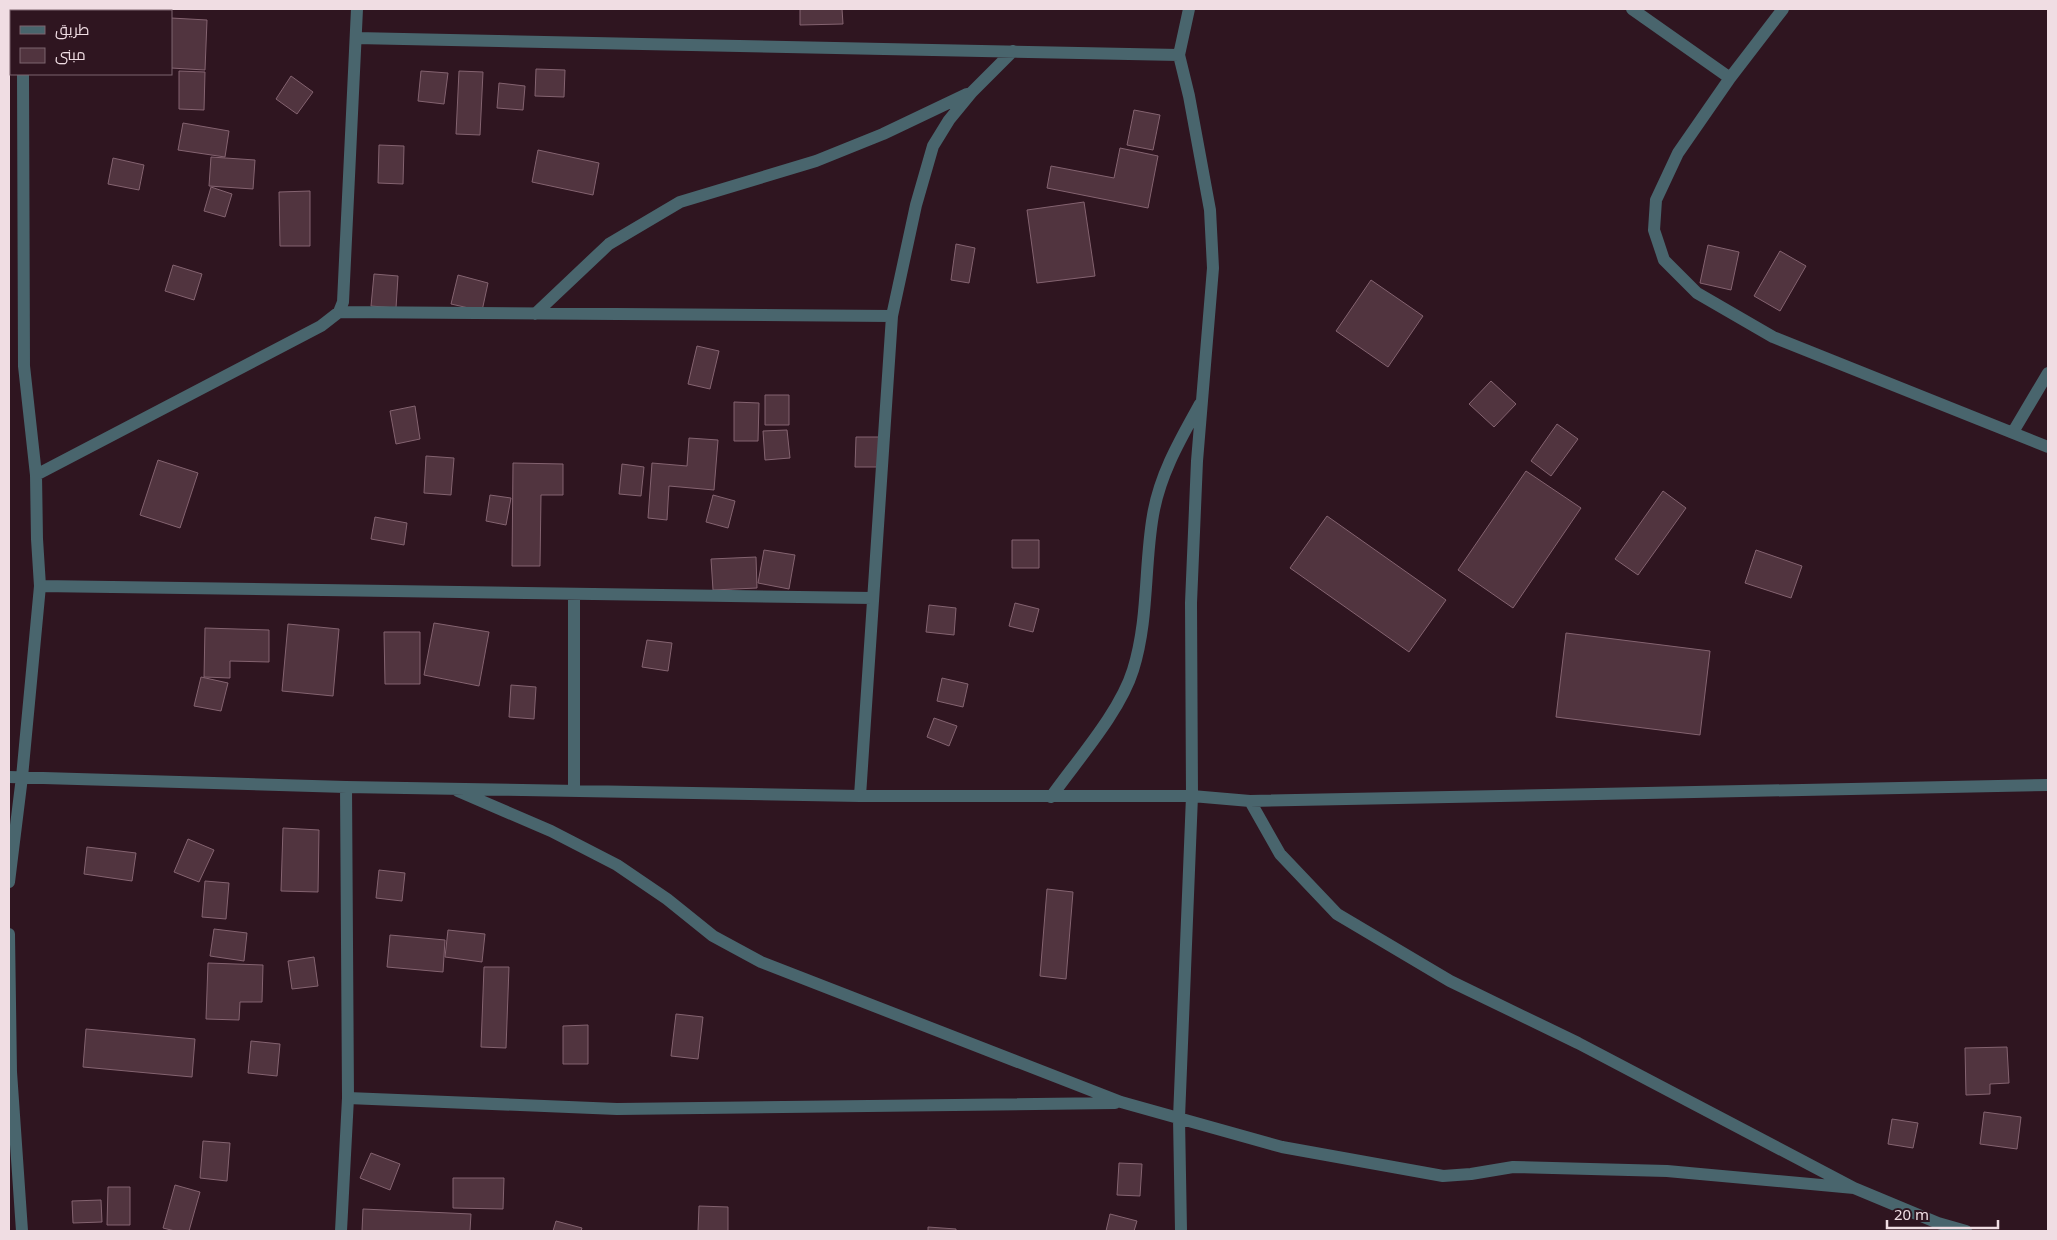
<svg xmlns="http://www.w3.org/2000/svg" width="2057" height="1240" viewBox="0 0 2057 1240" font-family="'Noto Sans',Cairo,sans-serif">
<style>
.building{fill:#51343f;stroke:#846370}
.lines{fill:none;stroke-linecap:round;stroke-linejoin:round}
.minor{stroke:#49656d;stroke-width:12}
</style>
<rect width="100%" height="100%" fill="#2f1520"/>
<!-- building -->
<path class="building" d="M 800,9 L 842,9 L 843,24 L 800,25 Z
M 171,18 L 207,20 L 205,70 L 171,68 Z
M 536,69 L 565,70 L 564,97 L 535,96 Z
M 179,71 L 205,72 L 204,110 L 179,109 Z
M 421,71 L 448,73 L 444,104 L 418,101 Z
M 459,71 L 483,72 L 480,135 L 456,134 Z
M 291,76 L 313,92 L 297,114 L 276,99 Z
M 499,83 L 525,86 L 523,110 L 497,108 Z
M 1134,110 L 1160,115 L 1153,150 L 1127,145 Z
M 183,123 L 229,131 L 225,157 L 178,150 Z
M 379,145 L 404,146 L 403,184 L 378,183 Z
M 1120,148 L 1158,156 L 1148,208 L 1047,188 L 1051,166 L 1114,178 Z
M 538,150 L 599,163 L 593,195 L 532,182 Z
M 211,157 L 255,160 L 253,189 L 209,186 Z
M 113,158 L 144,165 L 139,190 L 108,184 Z
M 211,187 L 232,194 L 225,217 L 204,211 Z
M 310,191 L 310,246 L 280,246 L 279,192 Z
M 1084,202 L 1095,276 L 1037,283 L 1027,210 Z
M 956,244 L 975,248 L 969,283 L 951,280 Z
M 1708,245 L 1739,252 L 1731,290 L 1700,283 Z
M 1780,251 L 1806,266 L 1780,311 L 1754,296 Z
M 173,265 L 202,274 L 194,300 L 165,291 Z
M 374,274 L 398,276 L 396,308 L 371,306 Z
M 458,275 L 488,283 L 482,311 L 451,304 Z
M 1371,280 L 1423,316 L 1388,367 L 1336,331 Z
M 697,346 L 719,351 L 710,389 L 688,384 Z
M 1491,381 L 1516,404 L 1494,427 L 1469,404 Z
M 765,395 L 789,395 L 789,425 L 765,425 Z
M 734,402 L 759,403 L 758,441 L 734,441 Z
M 415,406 L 420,439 L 396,444 L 390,411 Z
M 1557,424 L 1578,439 L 1551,476 L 1531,461 Z
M 787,430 L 790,458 L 765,460 L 763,431 Z
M 856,437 L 882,437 L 881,467 L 855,467 Z
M 689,438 L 718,440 L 714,490 L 669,486 L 667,520 L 648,518 L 652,463 L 687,466 Z
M 426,456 L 454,458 L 451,495 L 424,493 Z
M 158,460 L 198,473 L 180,528 L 140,515 Z
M 513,463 L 563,464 L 563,495 L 541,495 L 540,566 L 512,566 Z
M 622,464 L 644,467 L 641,496 L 619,494 Z
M 1526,471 L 1581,508 L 1513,608 L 1458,570 Z
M 1663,491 L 1686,508 L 1638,575 L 1615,559 Z
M 490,495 L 511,498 L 506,525 L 486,521 Z
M 713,495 L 735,501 L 728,528 L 706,522 Z
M 1327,516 L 1446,600 L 1409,652 L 1290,568 Z
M 375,517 L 407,523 L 404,545 L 371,539 Z
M 1012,540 L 1039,540 L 1039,568 L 1012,568 Z
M 764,550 L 795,555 L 789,589 L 758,583 Z
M 1756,550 L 1802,566 L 1791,598 L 1745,583 Z
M 756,557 L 757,588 L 713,590 L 711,559 Z
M 1015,603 L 1039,609 L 1033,632 L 1009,626 Z
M 929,605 L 956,608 L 954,635 L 926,632 Z
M 434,623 L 489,632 L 479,686 L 424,675 Z
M 288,624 L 339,629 L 333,696 L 282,691 Z
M 205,628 L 269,630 L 269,662 L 230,661 L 230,678 L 204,677 Z
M 384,632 L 420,632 L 420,684 L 385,684 Z
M 1566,633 L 1710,651 L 1700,735 L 1556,717 Z
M 647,640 L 672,643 L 668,671 L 642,667 Z
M 201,677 L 228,683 L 221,711 L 194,706 Z
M 942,678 L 968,684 L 963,707 L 937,701 Z
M 511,685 L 536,687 L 534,719 L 509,717 Z
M 934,718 L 957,726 L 949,746 L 927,737 Z
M 283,828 L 319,830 L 318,892 L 281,891 Z
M 188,839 L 214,850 L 199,882 L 174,872 Z
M 87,847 L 136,853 L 132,881 L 84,874 Z
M 379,870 L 405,873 L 402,901 L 376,898 Z
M 205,881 L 229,883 L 226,919 L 202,917 Z
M 1047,889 L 1073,892 L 1066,979 L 1040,976 Z
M 214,929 L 247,933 L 244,961 L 210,956 Z
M 448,930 L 485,934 L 482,962 L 445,957 Z
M 390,935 L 445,940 L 443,972 L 387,967 Z
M 314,957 L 318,986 L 292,989 L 288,961 Z
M 208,963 L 263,965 L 262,1002 L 240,1002 L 239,1020 L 206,1019 Z
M 484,967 L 509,967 L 506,1048 L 481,1047 Z
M 676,1014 L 703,1017 L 698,1059 L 671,1056 Z
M 588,1025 L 588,1064 L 563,1064 L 563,1026 Z
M 86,1029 L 195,1039 L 192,1077 L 83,1067 Z
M 251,1041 L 280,1044 L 277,1076 L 248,1073 Z
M 2007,1047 L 2009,1083 L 1990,1084 L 1990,1094 L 1966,1095 L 1965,1048 Z
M 1984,1112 L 2021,1117 L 2017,1149 L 1980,1144 Z
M 1892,1119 L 1918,1123 L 1913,1148 L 1888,1144 Z
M 203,1141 L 230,1143 L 227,1181 L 200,1178 Z
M 371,1153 L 400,1164 L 390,1190 L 360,1178 Z
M 1119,1163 L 1142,1164 L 1140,1196 L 1117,1195 Z
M 453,1178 L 504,1178 L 503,1209 L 453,1208 Z
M 175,1185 L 200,1192 L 189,1231 L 175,1231 L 163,1228 Z
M 108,1187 L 130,1187 L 130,1225 L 107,1225 Z
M 101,1200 L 102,1222 L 73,1223 L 72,1201 Z
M 699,1206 L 728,1207 L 728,1231 L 698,1231 Z
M 363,1209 L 471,1214 L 470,1231 L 362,1231 Z
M 1110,1214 L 1137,1221 L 1134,1231 L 1106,1231 Z
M 556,1221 L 582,1228 L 581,1231 L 553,1231 Z
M 928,1227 L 956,1229 L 956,1231 L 928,1231 Z"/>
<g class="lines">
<!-- minor -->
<path class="minor" d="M 1632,9 L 1730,78
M 1783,9 L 1730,78 L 1678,153 L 1656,200 L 1654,230 L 1664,260 L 1697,293 L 1773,337 L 2048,447
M 24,11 L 24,9
M 9,28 L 11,28
M 356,38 L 1179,55
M 339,312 L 892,316
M 535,314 L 609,244 L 680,202 L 816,161 L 883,134 L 967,94
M 2013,432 L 2048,373
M 36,475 L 321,326 L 339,312 L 343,302 L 357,9
M 40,586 L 873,598
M 574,594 L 574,790
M 9,777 L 346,787 L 860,796 L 1192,796 L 1250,801 L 2048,785
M 458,791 L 551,831 L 617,865 L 667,899 L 713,936 L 761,962 L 1121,1102 L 1282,1147 L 1443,1176 L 1471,1174 L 1513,1167 L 1667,1171 L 1854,1188
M 860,796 L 892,316 L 916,205 L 933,146 L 949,120 L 972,92 L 1013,51
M 1051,797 C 1078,759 1120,712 1133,670 C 1149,619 1144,566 1153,515 C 1160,474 1180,440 1200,404
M 1250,801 L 1280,854 L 1337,914 L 1450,981 L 1578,1043 L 1854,1188 L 1938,1223 L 1966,1231
M 9,882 L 22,777 L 40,586 L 37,539 L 36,475 L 24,366 L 23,74
M 9,934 L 11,1072 L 22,1231
M 348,1098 L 617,1109 L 1115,1103
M 341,1231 L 348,1098 L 346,787
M 1181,1231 L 1179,1118 L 1192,796 L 1191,603 L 1197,461 L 1213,268 L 1210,210 L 1189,96 L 1179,55 L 1189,9"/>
</g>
<!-- border -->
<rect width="2057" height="1240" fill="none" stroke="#f0dde3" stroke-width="20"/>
<!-- legend -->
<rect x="10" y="10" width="162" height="65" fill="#2f1520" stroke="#7c656e"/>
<rect x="20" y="26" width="25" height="8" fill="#49656d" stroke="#7c656e"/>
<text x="55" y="35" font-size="15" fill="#f0dde3">طريق</text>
<rect x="20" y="48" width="25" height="15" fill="#51343f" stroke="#7c656e"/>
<text x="55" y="60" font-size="15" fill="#f0dde3">مبنى</text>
<!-- scale -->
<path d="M1887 1220v8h111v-8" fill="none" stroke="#f0dde3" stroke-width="2.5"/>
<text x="1894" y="1220" font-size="15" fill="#f0dde3" stroke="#2f1520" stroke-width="4" paint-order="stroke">20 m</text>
</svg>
